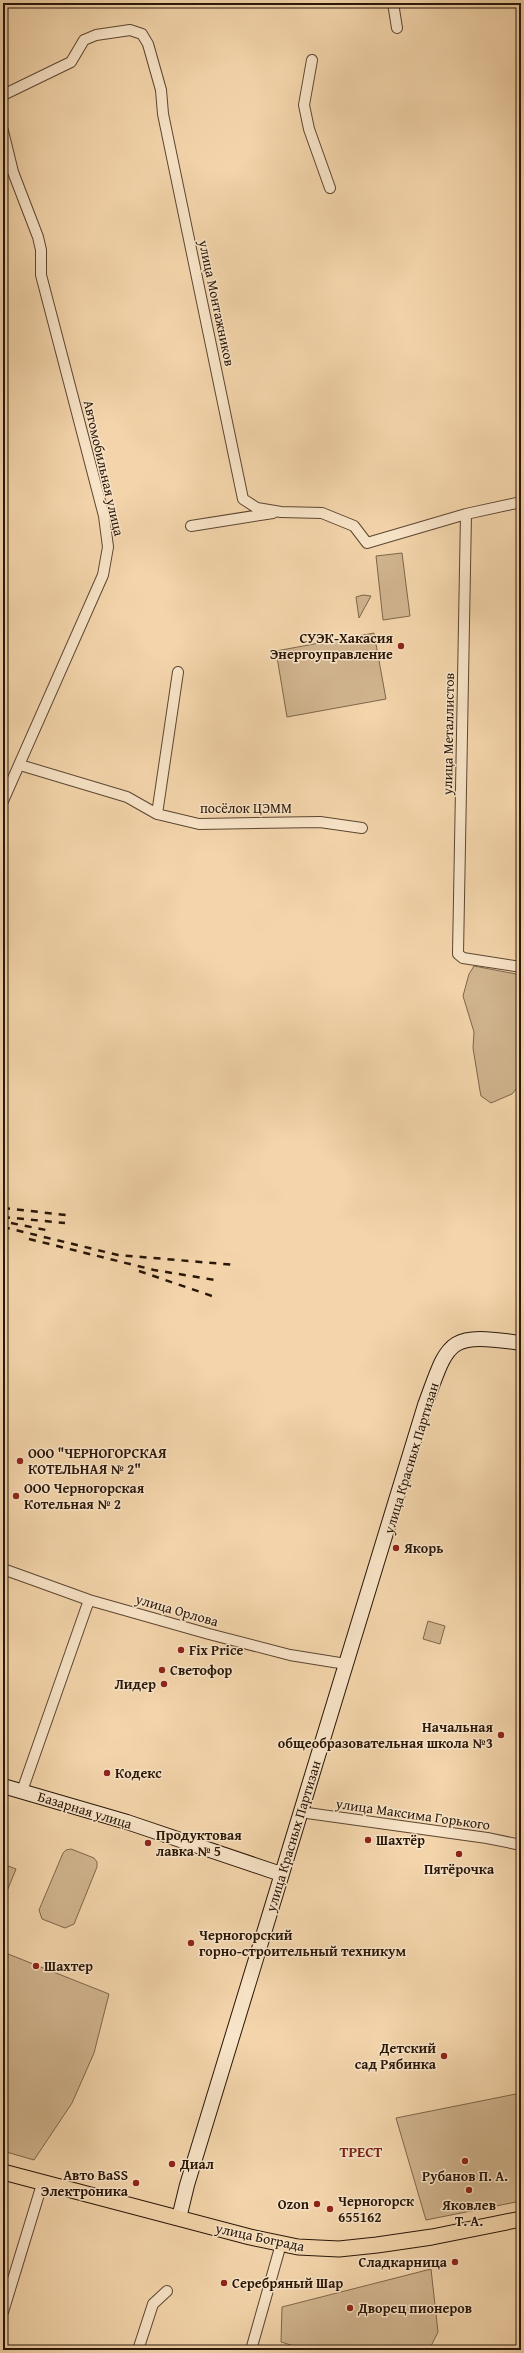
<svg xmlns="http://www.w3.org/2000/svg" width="524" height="2353" viewBox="0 0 524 2353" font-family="'Gentium Book Plus',serif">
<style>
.green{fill:#d1b58f;stroke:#7d664c}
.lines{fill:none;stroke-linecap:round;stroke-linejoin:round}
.street-casing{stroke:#5c4631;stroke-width:12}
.secondary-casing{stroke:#291608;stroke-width:16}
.primary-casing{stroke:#291608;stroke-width:17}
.street{stroke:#f8e4c8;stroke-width:10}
.secondary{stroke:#f8e4c8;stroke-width:14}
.primary{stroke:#f4d5ab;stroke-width:15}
.rail{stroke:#291608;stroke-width:2.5;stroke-dasharray:7 7;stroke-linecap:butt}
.poi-dot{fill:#8f2418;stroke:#f8e4c8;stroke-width:1.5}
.labels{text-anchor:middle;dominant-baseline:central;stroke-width:3;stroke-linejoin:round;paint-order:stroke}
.street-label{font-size:14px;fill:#291608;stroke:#f8e4c8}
.poi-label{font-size:14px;font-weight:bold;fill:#291608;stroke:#f8e4c8;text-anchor:start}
.neighbourhood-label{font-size:15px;font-weight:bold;fill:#7a1f14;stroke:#f8e4c8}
</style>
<rect width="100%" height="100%" fill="#f4d5ab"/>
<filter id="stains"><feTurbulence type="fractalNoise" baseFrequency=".005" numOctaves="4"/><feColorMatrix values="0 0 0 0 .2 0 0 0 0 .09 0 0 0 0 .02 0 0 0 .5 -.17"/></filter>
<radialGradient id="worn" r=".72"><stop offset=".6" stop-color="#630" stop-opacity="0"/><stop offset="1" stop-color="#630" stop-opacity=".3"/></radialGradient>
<!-- green -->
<path class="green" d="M 402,553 L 410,616 L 383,620 L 376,556 Z
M 363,595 L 371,596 L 359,618 L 356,597 Z
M 374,633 L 386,699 L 287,717 L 276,651 Z
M 474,966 L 521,975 L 521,1083 L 512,1094 L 491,1103 L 481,1096 L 480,1091 L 473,1048 L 474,1032 L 463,996 L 469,974 Z
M 428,1621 L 445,1626 L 440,1644 L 423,1639 Z
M 71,1849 L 94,1858 L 97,1862 L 97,1867 L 74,1924 L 65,1928 L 42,1919 L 39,1910 L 63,1853 L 66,1850 Z
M 3,1864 L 16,1869 L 5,1896 L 3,1896 Z
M 3,1952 L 109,1994 L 94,2053 L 72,2103 L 34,2160 L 3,2151 Z
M 521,2093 L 521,2201 L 426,2220 L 396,2118 Z
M 431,2269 L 438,2332 L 429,2350 L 307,2350 L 281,2342 L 282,2307 Z"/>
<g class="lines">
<!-- street casing -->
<g class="street-casing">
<path id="street" d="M 393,3 L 397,28
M 312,60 L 304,105 L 309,129 L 330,188
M 3,95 L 71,62 L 84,40 L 96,35 L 130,30 L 142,34 L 148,44 L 161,90 L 163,114 L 243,499 L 257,508 L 281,512 L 322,513 L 354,526 L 367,543 L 466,514 L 521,502
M 3,131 L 13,172 L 38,237 L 41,250 L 41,275 L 104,516 L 108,547 L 103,575 L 3,801
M 466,514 L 458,954 L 463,958 L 521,967
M 191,526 L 273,513
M 20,765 L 127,797 L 157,814 L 199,824 L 320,822 L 362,828
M 157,814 L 178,672
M 3,1569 L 89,1600 L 209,1634 L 290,1655 L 346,1664
M 22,1791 L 89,1600
M 300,1812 L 487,1838 L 521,1845
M 3,2312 L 43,2181
M 138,2350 L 153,2304 L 167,2291
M 251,2350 L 281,2244"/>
</g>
<!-- secondary casing -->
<g class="secondary-casing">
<path id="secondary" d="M 3,1786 L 127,1822 L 281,1874
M 179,2218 L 187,2185 L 425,1405 C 449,1340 447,1332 521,1343"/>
</g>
<!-- primary casing -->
<g class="primary-casing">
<path id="primary" d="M 3,2172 L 250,2237 L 298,2247 L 339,2249 L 377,2245 L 432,2237 L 521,2219"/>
</g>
<!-- street -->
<use href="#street" class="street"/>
<!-- secondary -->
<use href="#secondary" class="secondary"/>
<!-- primary -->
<use href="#primary" class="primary"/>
<!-- rail -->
<path class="rail" d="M 3,1208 L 66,1215
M 3,1217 L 65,1223
M 11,1223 L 51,1231
M 3,1227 L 118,1255 L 236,1265
M 29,1239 L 154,1270 L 215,1280
M 139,1271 L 212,1296"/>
</g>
<!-- markers -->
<g class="poi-dot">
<circle cx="401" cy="646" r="4"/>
<circle cx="20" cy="1461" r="4"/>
<circle cx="16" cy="1496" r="4"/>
<circle cx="396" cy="1548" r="4"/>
<circle cx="181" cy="1650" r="4"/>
<circle cx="162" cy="1670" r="4"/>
<circle cx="164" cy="1684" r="4"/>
<circle cx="501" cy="1735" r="4"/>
<circle cx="107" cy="1773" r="4"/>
<circle cx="368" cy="1840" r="4"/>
<circle cx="148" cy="1843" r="4"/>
<circle cx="459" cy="1854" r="4"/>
<circle cx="191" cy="1943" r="4"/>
<circle cx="36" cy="1966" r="4"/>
<circle cx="444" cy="2056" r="4"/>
<circle cx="465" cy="2161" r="4"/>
<circle cx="172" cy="2164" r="4"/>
<circle cx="136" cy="2183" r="4"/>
<circle cx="469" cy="2190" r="4"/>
<circle cx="317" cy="2204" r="4"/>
<circle cx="330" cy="2209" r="4"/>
<circle cx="455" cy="2262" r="4"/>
<circle cx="224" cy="2283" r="4"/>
<circle cx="350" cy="2308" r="4"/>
</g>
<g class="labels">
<!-- street labels -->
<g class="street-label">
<text transform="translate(217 303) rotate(78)">улица Монтажников</text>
<text transform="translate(104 468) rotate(77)">Автомобильная улица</text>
<text transform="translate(448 734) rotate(-89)">улица Металлистов</text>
<text x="246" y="808">посёлок ЦЭММ</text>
<text transform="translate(411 1458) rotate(-73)">улица Красных Партизан</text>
<text transform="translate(177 1610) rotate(16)">улица Орлова</text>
<text transform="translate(85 1810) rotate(17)">Базарная улица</text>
<text transform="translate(413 1814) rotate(8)">улица Максима Горького</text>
<text transform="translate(293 1836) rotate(-73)">улица Красных Партизан</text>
<text transform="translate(260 2237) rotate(12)">улица Бограда</text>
</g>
<!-- poi labels -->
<g class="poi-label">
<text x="393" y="638" text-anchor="end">СУЭК-Хакасия<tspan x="393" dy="16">Энергоуправление</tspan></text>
<text x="28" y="1453">ООО "ЧЕРНОГОРСКАЯ<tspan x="28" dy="16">КОТЕЛЬНАЯ № 2"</tspan></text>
<text x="24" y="1488">ООО Черногорская<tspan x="24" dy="16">Котельная № 2</tspan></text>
<text x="404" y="1548">Якорь</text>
<text x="189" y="1650">Fix Price</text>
<text x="170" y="1670">Светофор</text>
<text x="156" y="1684" text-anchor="end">Лидер</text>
<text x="493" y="1727" text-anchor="end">Начальная<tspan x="493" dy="16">общеобразовательная школа №3</tspan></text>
<text x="115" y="1773">Кодекс</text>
<text x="156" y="1835">Продуктовая<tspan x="156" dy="16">лавка № 5</tspan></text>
<text x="376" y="1840">Шахтёр</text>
<text x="459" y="1869" text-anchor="middle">Пятёрочка</text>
<text x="199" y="1935">Черногорский<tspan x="199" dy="16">горно-строительный техникум</tspan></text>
<text x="44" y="1966">Шахтер</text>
<text x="436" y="2048" text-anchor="end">Детский<tspan x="436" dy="16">сад Рябинка</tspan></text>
<text x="180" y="2164">Диал</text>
<text x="128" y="2175" text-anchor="end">Авто BaSS<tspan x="128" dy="16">Электроника</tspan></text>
<text x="465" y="2176" text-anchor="middle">Рубанов П. А.</text>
<text x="338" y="2201">Черногорск<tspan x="338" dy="16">655162</tspan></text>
<text x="309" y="2204" text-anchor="end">Ozon</text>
<text x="469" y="2205" text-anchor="middle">Яковлев<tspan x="469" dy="16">Т. А.</tspan></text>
<text x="447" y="2262" text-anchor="end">Сладкарница</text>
<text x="232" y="2283">Серебряный Шар</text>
<text x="358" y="2308">Дворец пионеров</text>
</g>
<!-- neighbourhood labels -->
<g class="neighbourhood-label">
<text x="361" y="2151">ТРЕСТ</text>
</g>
</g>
<!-- margin -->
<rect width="524" height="2353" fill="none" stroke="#f4d5ab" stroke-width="16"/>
<rect x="4" y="4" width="516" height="2345" fill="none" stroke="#291608" stroke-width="2"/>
<rect x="8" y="8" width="508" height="2337" fill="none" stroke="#291608"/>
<rect width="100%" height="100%" filter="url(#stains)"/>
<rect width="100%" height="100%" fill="url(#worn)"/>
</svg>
